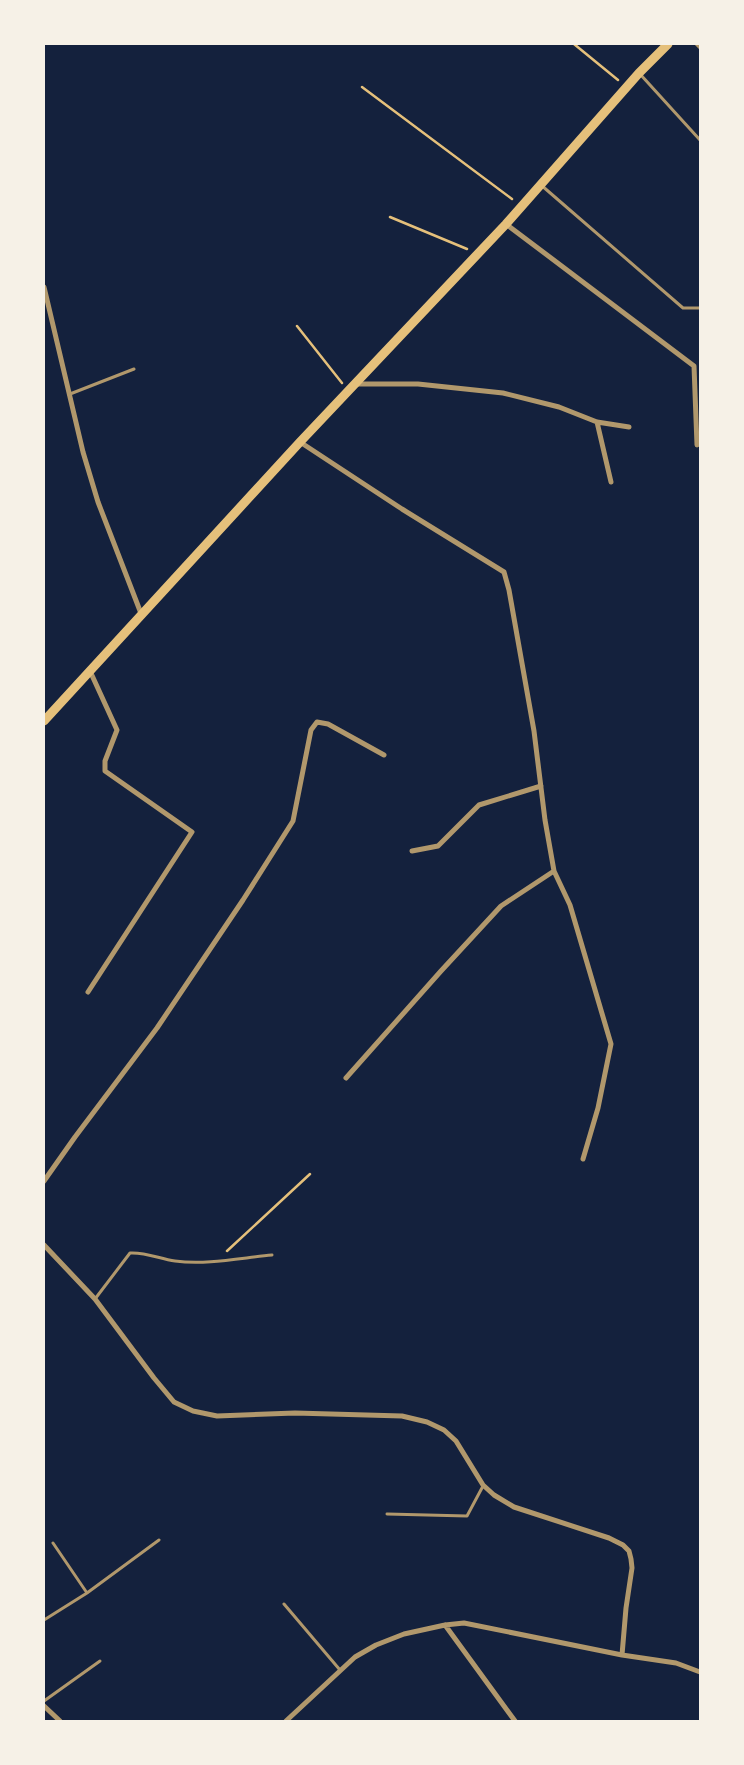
<svg xmlns="http://www.w3.org/2000/svg" width="744" height="1765" viewBox="0 0 744 1765" font-family="'Golos Text',sans-serif">
<style>
.lines{fill:none;stroke-linecap:round;stroke-linejoin:round}
.path{stroke:#e5c07b;stroke-width:2.5}
.service{stroke:#b1986c;stroke-width:3}
.minor{stroke:#b1986c;stroke-width:5}
.secondary{stroke:#e5c07b;stroke-width:9}
</style>
<rect width="100%" height="100%" fill="#14213d"/>
<g class="lines">
<!-- path -->
<path class="path" d="M 574,44 L 618,80
M 362,87 L 512,199
M 390,217 L 467,249
M 297,326 L 342,383
M 227,1251 L 310,1174"/>
<!-- service -->
<path class="service" d="M 696,44 L 700,48
M 640,74 L 700,140
M 541,185 L 683,308 L 700,308
M 70,394 L 134,369
M 95,1299 L 130,1253 C 146,1252 160,1259 175,1261 C 207,1265 240,1258 272,1255
M 387,1514 L 467,1516 L 483,1486
M 53,1543 L 87,1593
M 284,1604 L 340,1670
M 44,1620 L 87,1593 L 159,1540
M 44,1701 L 100,1661"/>
<!-- minor -->
<path class="minor" d="M 506,224 L 694,366 L 697,445
M 44,287 L 83,452 L 98,502 L 142,616
M 356,384 L 418,384 L 503,393 L 559,407 L 597,422 L 629,427
M 597,422 L 611,482
M 300,442 L 402,509 L 504,572 L 509,590 L 534,731 L 545,820 L 554,871 L 570,905 L 611,1044 L 598,1108 L 583,1159
M 412,851 L 438,846 L 479,805 L 541,786
M 88,992 L 192,832 L 105,771 L 105,761 L 117,730 L 90,671
M 346,1078 L 441,971 L 501,906 L 554,871
M 44,1181 L 75,1137 L 157,1028 L 243,900 L 293,821 L 311,730 L 317,722 L 328,724 L 384,755
M 44,1245 L 95,1299 L 154,1378 L 174,1402 L 193,1411 L 217,1416 L 295,1413 L 402,1416 L 427,1422 L 444,1430 L 456,1441 L 483,1485 L 494,1495 L 514,1507 L 609,1538 L 623,1545 L 629,1551 L 631,1559 L 632,1568 L 626,1608 L 622,1655
M 445,1625 L 515,1721
M 44,1706 L 60,1721
M 286,1721 L 355,1657 L 376,1645 L 404,1634 L 445,1625 L 464,1623 L 622,1655 L 676,1663 L 700,1672"/>
<!-- secondary -->
<path class="secondary" d="M 44,721 L 300,442 L 506,224 L 639,73 L 668,44"/>
</g>
<!-- border -->
<rect width="744" height="1765" fill="none" stroke="#f6f1e7" stroke-width="90"/>
</svg>
